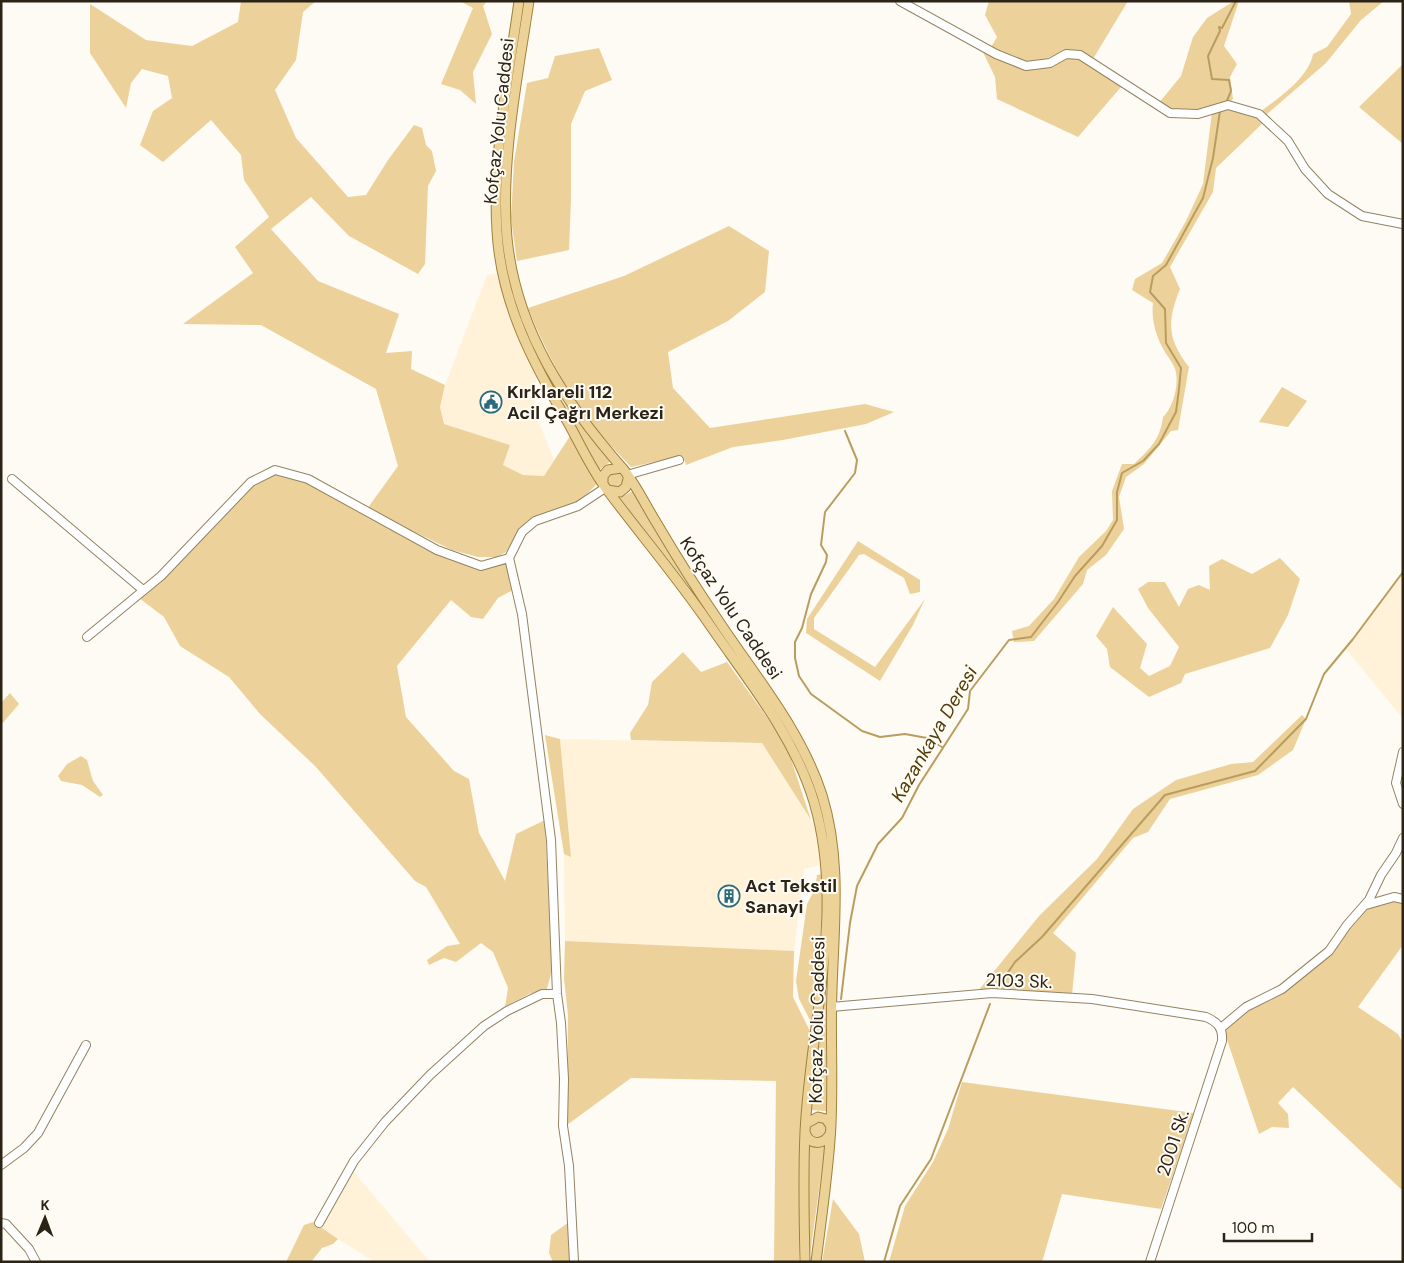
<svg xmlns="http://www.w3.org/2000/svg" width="1404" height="1263" viewBox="0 0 1404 1263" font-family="'DM Sans',sans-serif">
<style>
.built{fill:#fff2d9}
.green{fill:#ecd29a}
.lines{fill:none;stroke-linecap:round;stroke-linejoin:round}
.stream{stroke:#ba9d5e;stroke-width:2}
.minor-casing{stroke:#938363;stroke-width:10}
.major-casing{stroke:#a0813d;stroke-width:11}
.minor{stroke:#fff;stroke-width:8}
.major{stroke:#ecd297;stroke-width:9}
.labels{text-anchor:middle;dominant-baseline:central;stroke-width:4;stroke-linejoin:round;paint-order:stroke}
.street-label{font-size:18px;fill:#2a2316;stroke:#fefbf4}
.poi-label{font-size:18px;font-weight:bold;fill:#2a2316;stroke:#fefbf4;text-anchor:start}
.water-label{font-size:19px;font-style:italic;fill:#513c07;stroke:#fefbf4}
</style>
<rect width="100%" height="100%" fill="#fefbf4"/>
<!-- built -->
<path class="built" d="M 498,273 L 508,311 L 536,377 L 534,410 L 554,460 L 544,476 L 522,475 L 503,465 L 510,445 L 444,424 L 440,407 L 445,385 L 487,275 Z
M 1403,571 L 1403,719 L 1346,649 Z
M 560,739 L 762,743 L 811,820 L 817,833 L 821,865 L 804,869 L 794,951 L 565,941 L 564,854 L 571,855 Z
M 353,1171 L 430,1262 L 375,1262 L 320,1228 Z"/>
<!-- green -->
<path class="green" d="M 241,1 L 316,1 L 303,12 L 296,60 L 275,90 L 296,138 L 348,197 L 366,195 L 388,160 L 414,125 L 422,128 L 426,145 L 432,151 L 436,171 L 428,186 L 425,264 L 418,274 L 349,236 L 311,197 L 271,229 L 318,281 L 399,314 L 386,353 L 412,351 L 411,369 L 445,385 L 440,407 L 444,424 L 510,445 L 503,465 L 523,475 L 544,476 L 570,436 L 598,483 L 578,503 L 520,531 L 506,552 L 497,557 L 478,557 L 452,550 L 367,509 L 398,466 L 376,389 L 261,325 L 183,324 L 253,273 L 235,247 L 269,217 L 244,180 L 241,155 L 211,120 L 163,162 L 140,145 L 153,111 L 172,98 L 168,76 L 142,69 L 131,83 L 126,108 L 90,53 L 90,4 L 146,40 L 192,46 L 238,22 Z
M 460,1 L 487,1 L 483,6 L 492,34 L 473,72 L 476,104 L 460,90 L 441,84 L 473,8 Z
M 989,1 L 1128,1 L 1093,59 C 1062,39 1057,62 1027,63 C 1017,63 1001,52 991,47 L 997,37 L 985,15 Z
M 1234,1 L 1239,1 L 1224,46 L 1237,64 L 1230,77 L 1233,99 C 1221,112 1189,114 1172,111 C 1167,110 1163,106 1158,104 L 1181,76 L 1193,37 L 1207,18 Z
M 1349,1 L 1384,1 L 1361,20 L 1326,63 L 1266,115 L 1260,112 C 1279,98 1309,77 1313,54 L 1327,47 L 1351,14 Z
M 599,48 L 612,80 L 585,91 L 571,124 L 571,199 L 569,250 L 517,261 L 511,219 L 514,162 L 527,83 L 548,78 L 555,56 Z
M 982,50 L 1025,69 L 1066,57 L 1079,57 L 1121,87 L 1078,137 L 997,99 L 995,77 Z
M 1403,64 L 1403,144 L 1359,107 Z
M 1228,108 L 1257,116 L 1264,122 L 1216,168 L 1213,192 L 1170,267 L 1180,289 C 1167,321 1167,339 1189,367 L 1178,430 L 1171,431 L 1144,464 L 1126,477 L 1119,497 L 1124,529 L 1106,555 L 1087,570 L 1083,584 L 1034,641 L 1014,642 L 1012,631 L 1029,626 L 1054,599 L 1079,557 L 1106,531 L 1113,520 L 1112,491 L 1122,464 L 1134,464 C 1150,449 1160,440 1163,417 C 1173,408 1180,383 1175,369 C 1173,363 1168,357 1165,352 C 1156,337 1151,320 1153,303 L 1132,290 L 1135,279 L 1162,263 L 1186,221 L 1203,184 L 1212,112 Z
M 729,226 L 769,251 L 765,292 L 728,321 L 668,352 L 673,388 L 710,428 L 865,404 L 894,412 L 866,424 L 783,440 L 733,447 L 686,465 L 683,456 L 631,467 C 617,452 602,437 589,421 C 564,386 544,348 528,308 L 624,276 Z
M 1282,387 L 1307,401 L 1288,427 L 1259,422 Z
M 553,390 L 611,461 L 599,470 Z
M607 480a8 8 0 1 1 16 0a8 8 0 1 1-16 0Z
M 277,474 L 308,483 L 425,549 L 486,569 L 507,562 L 513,590 L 498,598 L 483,619 L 471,617 L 451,600 L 397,666 L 406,717 L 454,771 L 469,779 L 479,833 L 505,881 L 516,834 L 545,820 L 552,970 L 547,989 L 529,994 L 505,1007 L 508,988 L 493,952 L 481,943 L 456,962 L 444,958 L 429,965 L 427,960 L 447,946 L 460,944 L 426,887 L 415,881 L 316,767 L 260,714 L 229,677 L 180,646 L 164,617 L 139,598 L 252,485 Z
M 633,491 L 692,590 L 620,498 Z
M 858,541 L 920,580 L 920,592 L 910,594 L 904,578 L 864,554 L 859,555 L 814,618 L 814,629 L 875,667 L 925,599 L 913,625 L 880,681 L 806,633 L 807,619 Z
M 1280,558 L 1300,579 L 1288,615 L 1270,648 L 1185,674 L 1181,683 L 1149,697 L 1110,667 L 1107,649 L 1096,636 L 1113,607 L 1147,644 L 1140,668 L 1149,676 L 1170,666 L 1179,647 L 1148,608 L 1138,589 L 1148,582 L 1165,582 L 1179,607 L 1188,589 L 1199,585 L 1210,590 L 1209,566 L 1222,559 L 1252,574 Z
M 683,652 L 701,672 L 727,662 L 774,727 L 789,753 L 811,820 L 762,743 L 631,740 L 630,733 L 648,705 L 652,682 Z
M 10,693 L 19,704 L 1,725 L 1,703 Z
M 1302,715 L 1306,719 L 1293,750 L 1258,775 L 1170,799 L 1148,832 L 1133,838 L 1053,933 L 1076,953 L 1072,995 L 978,991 L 1039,916 L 1097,859 L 1133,809 L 1176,780 L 1231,764 L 1253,762 Z
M 545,735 L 560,739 L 571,857 L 564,854 Z
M 81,756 L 87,760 L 93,781 L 103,795 L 100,797 L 82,785 L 61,781 L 58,776 L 67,764 Z
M 822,874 L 822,910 L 813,1026 L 799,999 L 796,981 L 807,904 L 815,889 L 817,875 Z
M 1394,899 L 1403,901 L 1403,945 L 1358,1007 L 1398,1034 L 1403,1043 L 1403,1191 L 1293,1087 L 1278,1103 L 1288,1114 L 1289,1128 L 1272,1127 L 1259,1134 L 1224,1031 L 1248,1009 L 1285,991 L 1367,907 Z
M 565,941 L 794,951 L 793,997 L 811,1033 L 801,1115 L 799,1262 L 774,1262 L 776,1081 L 631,1078 L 567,1125 L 568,1015 L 564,979 Z
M 826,988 L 827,1111 L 811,1110 Z
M 962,1082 L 1194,1113 L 1161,1209 L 1062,1194 L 1042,1262 L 889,1262 L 905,1206 L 933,1162 L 948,1129 Z
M810 1129a8 8 0 1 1 16 0a8 8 0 1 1-16 0Z
M 809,1146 L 825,1147 L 809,1262 Z
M 833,1199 L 859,1234 L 865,1262 L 822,1262 Z
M 313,1222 L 338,1239 L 333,1244 L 322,1248 L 311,1262 L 286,1262 L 304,1225 Z
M 569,1222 L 571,1262 L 553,1262 L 549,1253 L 551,1235 Z"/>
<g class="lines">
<!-- stream -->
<path class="stream" d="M 1226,103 L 1231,91 L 1229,80 L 1212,79 L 1208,56 L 1220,31 L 1219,27 L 1222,28 L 1236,1
M 845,431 L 857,460 L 855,473 L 825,512 L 821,545 L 827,555 L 826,562 L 811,594 L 802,628 L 795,642 L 795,658 L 799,676 L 811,694 L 862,731 L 880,737 L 905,734 L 927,738 L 942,747
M 998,987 L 1015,962 L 1042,937 L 1165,795 L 1255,771 L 1306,719 L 1324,674 L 1353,639 L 1403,572
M 841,999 L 850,923 L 857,886 L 878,844 L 902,818 L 919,785 L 968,709 L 970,691 L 1009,640 L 1031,637 L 1058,602 L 1075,576 L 1102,546 L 1117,520 L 1117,492 L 1122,473 L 1143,461 L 1159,444 L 1176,412 L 1179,389 L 1181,368 L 1166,343 L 1165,309 L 1150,292 L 1153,276 L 1166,265 L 1203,198 L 1213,158 L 1220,111
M 884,1262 L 900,1206 L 931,1159 L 990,1004"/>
<!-- minor casing -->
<g class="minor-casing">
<path id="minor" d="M 900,1 L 996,54 L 1026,66 L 1050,63 L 1066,54 L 1080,55 L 1170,113 L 1198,114 L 1228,105 L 1259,114 L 1288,141 L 1305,169 L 1328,194 L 1362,216 L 1403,224
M 627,475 L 679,460
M 12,479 L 143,590
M 509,558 L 522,614 L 551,840 L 557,994 L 561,1023 L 564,1079 L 563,1126 L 569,1166 L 574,1262
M 87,637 L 161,576 L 251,482 L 275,470 L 308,479 L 437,550 L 481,566 L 509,558 L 522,532 L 535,521 L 578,506 L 605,488
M 1403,752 L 1396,783 L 1403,804
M 1366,905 L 1394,897 L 1403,899
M 831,1007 L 992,993 L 1092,999 L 1206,1017 C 1217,1022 1223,1027 1222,1041 L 1150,1262
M 1221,1028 L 1246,1007 L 1282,989 L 1329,951 L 1347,925 L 1369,900 L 1381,875 L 1396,853 L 1403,838
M 1,1165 L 24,1148 L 38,1133 L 86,1045
M 1,1223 L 6,1224 L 29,1249 L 36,1262
M 319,1223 L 354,1161 L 385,1122 L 430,1075 L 484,1026 L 507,1011 L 542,994 L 557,994"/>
</g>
<!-- major casing -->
<g class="major-casing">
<path id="major" d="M 519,1 C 509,75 492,157 497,231 C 501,304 534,365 570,426 C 582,448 593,472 608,491 C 641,535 676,576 707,621 C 746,678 794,735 814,802 C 846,910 810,1023 805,1132 C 803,1175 804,1219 805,1262
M 529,1 C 518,75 500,164 507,238 C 516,330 565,403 624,470 C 636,485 646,506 656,522 C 676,556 696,588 718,620 C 755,676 801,730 822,795 C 842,860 834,923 832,990 C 830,1040 834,1091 830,1140 C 827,1181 821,1221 816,1262
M 603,484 L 603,476 L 608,470 L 621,468
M 607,490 L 620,492 L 626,487 L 628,479
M 807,1123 L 818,1117 L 826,1119 L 831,1126
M 805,1132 C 809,1145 823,1146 830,1134"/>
</g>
<!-- minor -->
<use href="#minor" class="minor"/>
<!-- major -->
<use href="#major" class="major"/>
</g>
<!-- icons -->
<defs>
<g id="civic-ring" transform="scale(1.125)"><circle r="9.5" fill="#fefbf4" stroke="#286b7d" stroke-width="1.5"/><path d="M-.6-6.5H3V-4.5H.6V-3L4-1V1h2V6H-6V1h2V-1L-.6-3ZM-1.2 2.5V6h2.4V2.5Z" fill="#286b7d"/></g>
<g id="building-ring" transform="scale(1.125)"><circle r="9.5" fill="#fefbf4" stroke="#286b7d" stroke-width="1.5"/><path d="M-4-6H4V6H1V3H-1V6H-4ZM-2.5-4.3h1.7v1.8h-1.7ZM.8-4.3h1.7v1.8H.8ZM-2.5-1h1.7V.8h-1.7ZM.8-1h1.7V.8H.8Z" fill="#286b7d"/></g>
</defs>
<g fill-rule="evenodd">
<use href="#civic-ring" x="491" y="402"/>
<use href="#building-ring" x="729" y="896"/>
</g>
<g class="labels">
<!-- street labels -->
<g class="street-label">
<text transform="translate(499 121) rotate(-84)">Kofçaz Yolu Caddesi</text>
<text transform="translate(731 608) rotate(56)">Kofçaz Yolu Caddesi</text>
<text transform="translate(1019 981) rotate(2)">2103 Sk.</text>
<text transform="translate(817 1020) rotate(-89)">Kofçaz Yolu Caddesi</text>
<text transform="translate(1173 1143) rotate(-72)">2001 Sk.</text>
</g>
<!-- poi labels -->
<g class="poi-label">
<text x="507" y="392">Kırklareli 112<tspan x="507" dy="21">Acil Çağrı Merkezi</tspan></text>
<text x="745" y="886">Act Tekstil<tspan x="745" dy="21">Sanayi</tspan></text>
</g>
<!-- water labels -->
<g class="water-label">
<text transform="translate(934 734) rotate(-60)">Kazankaya Deresi</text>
</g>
</g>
<!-- border -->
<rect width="1404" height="1263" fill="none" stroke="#2a2316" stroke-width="5"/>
<!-- north arrow -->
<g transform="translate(45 1218) rotate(1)" stroke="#fefbf4" stroke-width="4" paint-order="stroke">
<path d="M0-4L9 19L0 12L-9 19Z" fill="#2a2316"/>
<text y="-8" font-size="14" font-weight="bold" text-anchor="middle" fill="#2a2316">K</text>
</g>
<!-- scale -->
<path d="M1224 1233v8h88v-8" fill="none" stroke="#2a2316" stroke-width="2.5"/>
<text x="1232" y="1233" font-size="15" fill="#2a2316" stroke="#fefbf4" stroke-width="4" paint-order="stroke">100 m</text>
</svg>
